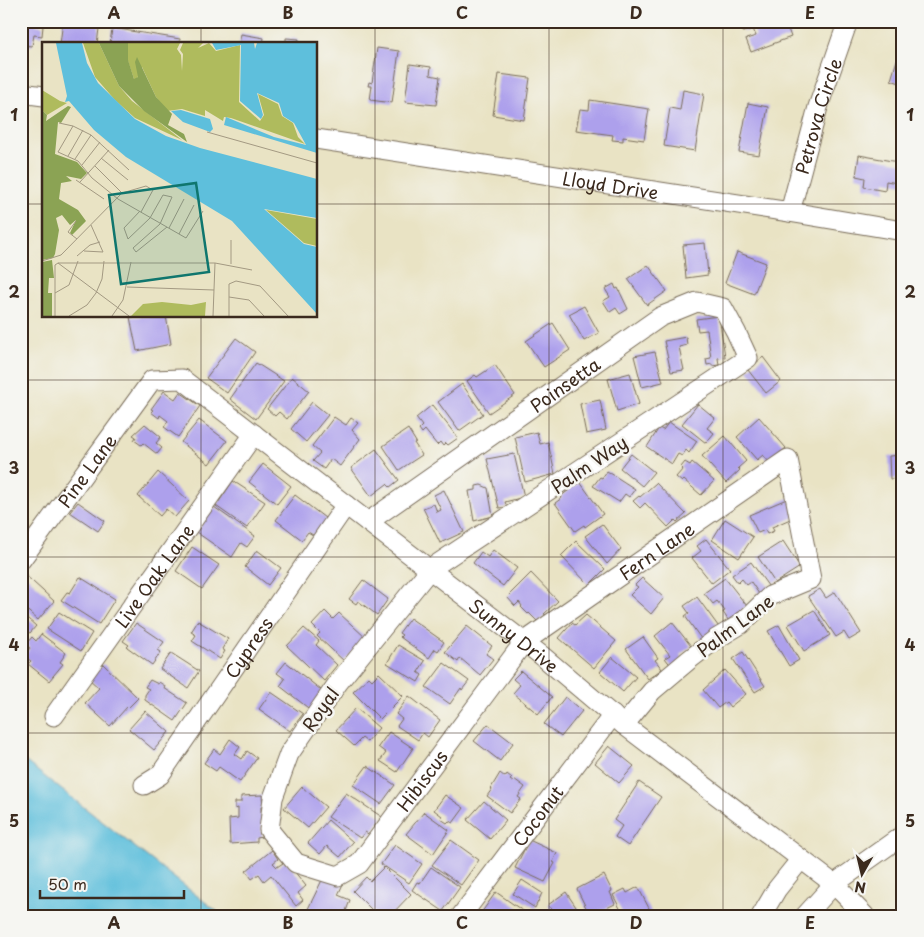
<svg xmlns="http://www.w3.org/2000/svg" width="924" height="937" viewBox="0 0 924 937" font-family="'Playpen Sans',sans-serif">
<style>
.water{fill:#5ebfdc;stroke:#4c747d}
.building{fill:#ada0ec}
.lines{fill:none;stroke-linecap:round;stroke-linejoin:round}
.street-casing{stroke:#786b58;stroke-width:21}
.street{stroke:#fff;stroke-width:19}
.grid{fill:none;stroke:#3b2a1e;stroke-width:1;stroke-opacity:0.55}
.labels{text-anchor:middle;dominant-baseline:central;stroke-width:5;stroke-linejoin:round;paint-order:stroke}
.street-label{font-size:18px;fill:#3b2a1e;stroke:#f6f6f2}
.inset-road{fill:none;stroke:#a39982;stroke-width:1}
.view{fill:#0f766e;fill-opacity:0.15;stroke:#0f766e;stroke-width:2.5}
.inset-edge{fill:none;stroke:#3b2a1e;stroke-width:2.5}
.neatline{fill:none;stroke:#3b2a1e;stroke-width:2}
.grid-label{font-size:16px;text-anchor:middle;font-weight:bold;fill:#3b2a1e}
</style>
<rect width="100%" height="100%" fill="#f6f6f2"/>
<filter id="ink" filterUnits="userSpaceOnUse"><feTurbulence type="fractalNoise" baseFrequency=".02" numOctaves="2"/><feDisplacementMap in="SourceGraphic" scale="10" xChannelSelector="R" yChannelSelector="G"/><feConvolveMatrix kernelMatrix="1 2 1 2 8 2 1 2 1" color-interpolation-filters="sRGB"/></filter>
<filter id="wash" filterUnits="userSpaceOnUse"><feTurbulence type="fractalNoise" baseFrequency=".0096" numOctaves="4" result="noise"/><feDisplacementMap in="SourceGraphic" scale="20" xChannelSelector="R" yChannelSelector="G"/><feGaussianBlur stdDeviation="1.12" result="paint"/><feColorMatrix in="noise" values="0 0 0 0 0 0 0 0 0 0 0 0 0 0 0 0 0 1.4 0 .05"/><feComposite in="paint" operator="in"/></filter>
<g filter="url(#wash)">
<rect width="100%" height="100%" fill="#e9e3c4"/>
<!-- water -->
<path class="water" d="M 21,758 L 223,916 L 21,916 Z"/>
<g id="blocks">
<!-- building -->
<path class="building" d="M 21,21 L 37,21 L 36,25 L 43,26 L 42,36 L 34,35 L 32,46 L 21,45 Z
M 63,21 L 100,21 L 97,44 L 60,44 Z
M 748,21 L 785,21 L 791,37 L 751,52 L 746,39 L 756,36 L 753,29 L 743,32 L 741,24 Z
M 112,28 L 180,39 L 180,44 L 110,44 Z
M 241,34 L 264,38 L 263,44 L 239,44 Z
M 286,38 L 299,39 L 298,44 L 286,44 Z
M 377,48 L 399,51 L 392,103 L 370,100 L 372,86 L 368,86 L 369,82 L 372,83 Z
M 897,60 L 903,62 L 903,84 L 891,80 Z
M 410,64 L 431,67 L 430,75 L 440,77 L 436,105 L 405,102 Z
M 499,74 L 530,78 L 524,120 L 493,115 Z
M 683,90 L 704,94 L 695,151 L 664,146 L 670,108 L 680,110 Z
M 590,100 L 649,109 L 644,140 L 623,137 L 623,141 L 612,140 L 613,135 L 576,130 L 580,109 L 589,110 Z
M 748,103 L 768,107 L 759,155 L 739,152 Z
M 859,155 L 903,163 L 903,184 L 886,181 L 885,191 L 864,187 L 865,178 L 856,176 Z
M 705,243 L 708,275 L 686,278 L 683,245 Z
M 737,252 L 766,263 L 754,294 L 725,283 Z
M 648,265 L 667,291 L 647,305 L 628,279 Z
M 614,284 L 616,289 L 618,288 L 628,309 L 620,314 L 616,308 L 610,312 L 603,301 L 610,297 L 605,289 Z
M 584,306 L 599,333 L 584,341 L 569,314 Z
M 166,316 L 171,344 L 137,351 L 130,317 Z
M 719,316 L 725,357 L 718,358 L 719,365 L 712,366 L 712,364 L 707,365 L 706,359 L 711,358 L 707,330 L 698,331 L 696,319 Z
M 553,323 L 570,350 L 544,367 L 526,341 Z
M 686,337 L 687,345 L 679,347 L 684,370 L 671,372 L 664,341 Z
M 236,338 L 255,352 L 227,393 L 206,378 Z
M 655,352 L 663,382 L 642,387 L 634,356 Z
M 763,357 L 781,381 L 766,393 L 748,370 Z
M 256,363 L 284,381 L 256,419 L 230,399 Z
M 495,365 L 515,395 L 489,413 L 467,381 L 475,375 L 477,377 Z
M 630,373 L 639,404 L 617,411 L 608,379 Z
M 292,377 L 309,391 L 287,419 L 279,412 L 275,416 L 267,409 Z
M 462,384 L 483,414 L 459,431 L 438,402 Z
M 164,391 L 175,399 L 180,392 L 200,406 L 178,437 L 164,427 L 168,421 L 160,415 L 159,418 L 151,412 L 153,410 L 151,409 Z
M 600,400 L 606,430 L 586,434 L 580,404 Z
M 312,402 L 328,415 L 306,442 L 291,429 Z
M 698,404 L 715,418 L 707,428 L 714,433 L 706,443 L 682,424 Z
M 432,405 L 458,438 L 448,445 L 446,443 L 443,446 L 440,442 L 437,445 L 425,430 L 422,433 L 419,429 L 422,426 L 416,418 Z
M 334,417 L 346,425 L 351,418 L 358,423 L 352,430 L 360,439 L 340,466 L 331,459 L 324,469 L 313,461 L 320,453 L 312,446 Z
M 759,417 L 786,448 L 769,462 L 763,455 L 757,460 L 737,437 Z
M 199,420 L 227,441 L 209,464 L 181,442 Z
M 669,422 L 697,441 L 689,453 L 686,450 L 682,456 L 678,454 L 672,464 L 647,447 L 659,428 L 663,430 Z
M 145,424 L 161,437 L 156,443 L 162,448 L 157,454 L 143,443 L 141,445 L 134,440 L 136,437 L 133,435 Z
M 408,429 L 416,442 L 414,443 L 422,455 L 399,470 L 383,446 Z
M 537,432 L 540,444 L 548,442 L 555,474 L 525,482 L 515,437 Z
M 725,436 L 746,461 L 738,468 L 740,470 L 726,483 L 702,456 Z
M 376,449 L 399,480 L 390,487 L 387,484 L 371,496 L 351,468 Z
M 514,454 L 524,497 L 505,502 L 507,507 L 499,508 L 487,459 Z
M 631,454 L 654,472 L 642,486 L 620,468 Z
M 903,455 L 903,478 L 890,479 L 889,456 Z
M 685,462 L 690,465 L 692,462 L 714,481 L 701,495 L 684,480 L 682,482 L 676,477 L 683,469 L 681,467 Z
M 263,464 L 291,486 L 277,504 L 249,482 Z
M 607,471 L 635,489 L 629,497 L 625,494 L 619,502 L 593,486 L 600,477 L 602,478 Z
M 158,472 L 189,501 L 175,517 L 166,509 L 160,516 L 138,496 Z
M 233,481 L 265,502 L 247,528 L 216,506 Z
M 580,482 L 603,514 L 585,527 L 584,525 L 575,531 L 555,503 L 562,498 L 561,496 Z
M 656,483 L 686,514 L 677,522 L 675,520 L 668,527 L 645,503 L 640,508 L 633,501 L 639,496 L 640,497 Z
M 481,485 L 488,488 L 493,516 L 474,521 L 469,491 L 476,490 L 476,486 Z
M 444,490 L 464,532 L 440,543 L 423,508 L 434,504 L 437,512 L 441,510 L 434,495 Z
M 295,495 L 329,521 L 316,537 L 308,532 L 302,540 L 276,520 Z
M 789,498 L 797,516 L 772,527 L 774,531 L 767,534 L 765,530 L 758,533 L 749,515 Z
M 78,502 L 105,521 L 98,531 L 70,512 Z
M 214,507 L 255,536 L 247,547 L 241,543 L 232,557 L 196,532 Z
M 725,519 L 753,537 L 739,558 L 712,540 Z
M 602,524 L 621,549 L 607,564 L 585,536 Z
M 706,539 L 730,569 L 712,583 L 692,558 L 701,551 L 697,546 Z
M 576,541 L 605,569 L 589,585 L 561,556 Z
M 783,541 L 800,567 L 775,583 L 758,557 Z
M 192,547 L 219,565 L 202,589 L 176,571 Z
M 257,550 L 281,568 L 268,585 L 245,567 Z
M 493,550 L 517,568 L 503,586 L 473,563 L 481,552 L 488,557 Z
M 751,562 L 771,590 L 761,597 L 751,582 L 747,585 L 742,579 L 738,583 L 732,575 Z
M 22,572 L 54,601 L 38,620 L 21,605 Z
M 531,573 L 558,601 L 544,614 L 546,615 L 538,622 L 529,613 L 528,614 L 521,607 L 522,606 L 519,602 L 515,606 L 507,597 Z
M 80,577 L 115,599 L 99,624 L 61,600 L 67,592 L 70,593 Z
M 642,578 L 664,598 L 651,614 L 630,595 L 638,587 L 635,585 Z
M 725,578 L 747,606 L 728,620 L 723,612 L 725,611 L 717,601 L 713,604 L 704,593 Z
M 363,580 L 388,599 L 377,615 L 358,601 L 356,604 L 349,599 Z
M 820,589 L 826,598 L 835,592 L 861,633 L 849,640 L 844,632 L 836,637 L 808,596 Z
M 697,597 L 721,630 L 704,643 L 685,616 L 689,613 L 684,606 Z
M 814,610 L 830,635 L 804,651 L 788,625 Z
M 325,611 L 333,619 L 339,613 L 366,638 L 344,661 L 317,636 L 320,633 L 312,625 Z
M 59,612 L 92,633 L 81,651 L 47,629 Z
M 21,613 L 36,626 L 30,633 L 28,632 L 21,640 Z
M 586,615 L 616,641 L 594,668 L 559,638 L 572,623 L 575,625 Z
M 410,618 L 444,642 L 438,651 L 435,649 L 429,658 L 400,637 L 402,635 L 399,633 Z
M 198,621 L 228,639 L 222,649 L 225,651 L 220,659 L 192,641 L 196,635 L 191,632 Z
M 672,622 L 691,646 L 680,655 L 683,659 L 672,667 L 665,658 L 670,655 L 655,636 Z
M 136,623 L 164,642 L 158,650 L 161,652 L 152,665 L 127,647 L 129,645 L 123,641 Z
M 779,625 L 799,660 L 789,666 L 768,631 Z
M 467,626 L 492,646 L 486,654 L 493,659 L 480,675 L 460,658 L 458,662 L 445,652 Z
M 304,628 L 319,641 L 316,645 L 337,665 L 324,681 L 287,646 Z
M 41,634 L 66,653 L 60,662 L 63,664 L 49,681 L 28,664 L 31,661 L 24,656 L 30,648 L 26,644 L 32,637 L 36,641 Z
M 643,637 L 658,658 L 655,660 L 662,669 L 648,679 L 626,649 Z
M 398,645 L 425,661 L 418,672 L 422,675 L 418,682 L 387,663 Z
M 743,652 L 765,686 L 755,692 L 733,659 Z
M 171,653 L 199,671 L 188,688 L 160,669 Z
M 612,657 L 636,677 L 623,692 L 600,672 Z
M 286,662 L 326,694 L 312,711 L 280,686 L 285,679 L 277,673 Z
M 444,663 L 469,681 L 462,690 L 461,688 L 450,704 L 426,687 Z
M 103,664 L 138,698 L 128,708 L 127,707 L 110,726 L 85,703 L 99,688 L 89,679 Z
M 725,670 L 746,694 L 730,707 L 726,702 L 718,708 L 703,690 Z
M 521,671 L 552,697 L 538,714 L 513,693 L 520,685 L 513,679 Z
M 379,673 L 403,696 L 380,719 L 353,692 L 369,677 L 372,680 Z
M 150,680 L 158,684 L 159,682 L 165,686 L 164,688 L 187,703 L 175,721 L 145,700 L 145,695 L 149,689 L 145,687 Z
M 271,692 L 303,714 L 290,731 L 259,709 Z
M 409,696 L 440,720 L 428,737 L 423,733 L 418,740 L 397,726 L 402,719 L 396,714 Z
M 565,697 L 582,711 L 561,737 L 544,724 Z
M 356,708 L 379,728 L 367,742 L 362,738 L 354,746 L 336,730 Z
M 145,711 L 169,732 L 154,750 L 129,729 Z
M 488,724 L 513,743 L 500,761 L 474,741 Z
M 389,732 L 413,748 L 397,772 L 380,761 L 386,753 L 378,747 Z
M 230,739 L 240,747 L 235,754 L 242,759 L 247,751 L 257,758 L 240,782 L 219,767 L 216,771 L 204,763 L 214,749 L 220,754 Z
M 609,746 L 634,766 L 619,783 L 595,763 Z
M 367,766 L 395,785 L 381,804 L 353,785 Z
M 500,773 L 505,777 L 507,774 L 512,778 L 510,780 L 513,782 L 514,779 L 525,787 L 518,797 L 521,799 L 510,813 L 487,796 L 492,789 L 491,788 Z
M 639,782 L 661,797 L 628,846 L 615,837 L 622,826 L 614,820 Z
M 302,787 L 326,807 L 308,828 L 284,808 Z
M 346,793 L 382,817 L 370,835 L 365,832 L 360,838 L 328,817 Z
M 262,795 L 263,807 L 261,807 L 262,837 L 257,838 L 257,842 L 230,844 L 229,819 L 238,818 L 238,808 L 235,809 L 235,802 L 241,802 L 241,796 Z
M 445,795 L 464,808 L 453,823 L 449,821 L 447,823 L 441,819 L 442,816 L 434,810 Z
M 484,801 L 506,820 L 490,839 L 467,820 Z
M 424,812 L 449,830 L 433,854 L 406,834 Z
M 328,820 L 353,842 L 340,857 L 327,846 L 320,854 L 308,843 Z
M 451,840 L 479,860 L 461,885 L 432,865 Z
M 529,840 L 557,853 L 553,862 L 555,863 L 545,882 L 515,868 Z
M 395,845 L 422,864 L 409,883 L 381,864 Z
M 272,850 L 278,859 L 273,863 L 277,867 L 286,861 L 306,886 L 298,893 L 303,900 L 296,906 L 271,875 L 264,881 L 259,874 L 252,879 L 246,871 Z
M 384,867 L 411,894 L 390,916 L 378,916 L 353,891 L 366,877 L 370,881 Z
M 431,867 L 460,887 L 443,911 L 412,890 L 417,882 L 420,883 Z
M 604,875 L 612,891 L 610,892 L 615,904 L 590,916 L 577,889 Z
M 324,876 L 343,884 L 338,895 L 350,900 L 345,914 L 349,916 L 310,916 L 306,913 Z
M 522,880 L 542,893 L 535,908 L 513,894 Z
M 638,887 L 653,916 L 624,916 L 613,895 L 625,889 L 627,893 Z
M 496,892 L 530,916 L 479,916 Z
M 566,892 L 582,916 L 556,916 L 548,905 Z"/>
</g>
</g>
<g filter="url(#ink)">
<use href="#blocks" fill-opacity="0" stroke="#786b58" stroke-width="1"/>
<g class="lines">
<!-- street casing -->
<g class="street-casing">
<g id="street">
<path d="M 21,93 L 44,96"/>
<path id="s1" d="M 316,139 L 790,212 L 903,231"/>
<path id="s2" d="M 790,212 L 818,107 L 848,21"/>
<path id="s3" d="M 368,522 L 660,317 L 697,302 L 723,308 L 736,332 L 748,358 L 430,569 L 338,683 L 289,754 L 273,798 L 269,830 L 296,863 L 338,876 L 359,864 L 524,642 L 788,459 L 811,579 L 770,596 L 741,624 L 716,639 L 690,659 L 652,691 L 624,725"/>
<path id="s4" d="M 21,560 L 152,380 L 182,379 L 541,655 L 624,725 L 834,884 L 865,916"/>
<path id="s5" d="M 54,716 L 254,434"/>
<path id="s6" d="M 144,785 L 160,775 L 346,505"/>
<path id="s7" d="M 461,916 L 613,715"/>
<path d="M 761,916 L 777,889 L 801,859"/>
<path d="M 805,916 L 834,884 L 903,835"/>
</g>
</g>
<!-- street -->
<use href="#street" class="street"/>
</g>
</g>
<!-- grid -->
<path class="grid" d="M 201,21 L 201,44M 375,21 L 375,916M 549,21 L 549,916M 723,21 L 723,916M 21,204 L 44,204M 316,204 L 903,204M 201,316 L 201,916M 21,380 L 903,380M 21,557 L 903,557M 21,733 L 903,733"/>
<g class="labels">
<!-- street labels -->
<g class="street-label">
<text stroke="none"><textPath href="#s2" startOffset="100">Petrova Circle</textPath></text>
<text stroke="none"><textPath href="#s1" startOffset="298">Lloyd Drive</textPath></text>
<text stroke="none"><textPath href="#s3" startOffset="240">Poinsetta</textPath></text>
<text transform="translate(589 464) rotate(-34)">Palm Way</text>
<text stroke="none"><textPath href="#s4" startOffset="111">Pine Lane</textPath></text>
<text stroke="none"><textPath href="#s3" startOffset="1721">Fern Lane</textPath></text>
<text stroke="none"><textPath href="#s5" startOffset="172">Live Oak Lane</textPath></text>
<text transform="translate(735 625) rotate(-37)">Palm Lane</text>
<text stroke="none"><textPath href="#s4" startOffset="672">Sunny Drive</textPath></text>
<text stroke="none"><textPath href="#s6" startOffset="174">Cypress</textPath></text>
<text transform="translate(320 709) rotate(-55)">Royal</text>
<text stroke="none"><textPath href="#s3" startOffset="1388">Hibiscus</textPath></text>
<text stroke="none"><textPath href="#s7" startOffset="126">Coconut</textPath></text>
</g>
</g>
<!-- overview -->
<g transform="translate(42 42)">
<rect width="275" height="275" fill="#e9e3c4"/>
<path d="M 41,1 L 57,1 L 77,44 L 90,59 L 140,98 L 93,76 L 73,58 L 53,35 ZM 86,1 L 138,1 L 135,7 L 139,13 L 140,29 L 141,12 L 138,8 L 141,1 L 161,1 L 156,6 L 167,1 L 174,9 L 198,3 L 197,60 L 218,79 L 222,73 L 216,52 L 236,62 L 240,74 L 251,81 L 256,95 L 263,102 L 189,76 L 182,75 L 181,79 L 163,68 L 163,74 L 140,67 L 125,69 L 114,55 L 100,25 L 94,39 L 92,37 L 86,19 ZM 0,48 L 18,59 L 25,61 L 5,73 L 0,68 ZM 224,168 L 275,177 L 275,204 L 262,201 ZM 120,260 L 149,263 L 164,260 L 163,274 L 89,274 L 101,262 Z" fill="#afbb5d"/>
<path d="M 57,1 L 86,1 L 86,18 L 92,37 L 96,35 L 93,20 L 95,15 L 114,55 L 130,72 L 126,83 L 142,92 L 145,100 L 102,69 L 77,44 ZM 26,64 L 29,65 L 19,81 L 16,80 L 13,112 L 35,120 L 45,131 L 39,137 L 24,134 L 30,139 L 19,141 L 17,157 L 36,168 L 44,179 L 30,193 L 28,191 L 34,178 L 28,183 L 20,173 L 14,176 L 17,188 L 13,212 L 11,216 L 0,218 L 0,68 L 5,73 L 4,79 ZM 10,218 L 12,236 L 7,236 L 6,251 L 10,251 L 10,274 L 0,274 L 0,220 Z" fill="#8ba354"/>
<path d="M 14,1 L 40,1 L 45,21 L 56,41 L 93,77 L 124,94 L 158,106 L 275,137 L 275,176 L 222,167 L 262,202 L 275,205 L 275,272 L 190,179 L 84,115 L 52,88 L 27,59 L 23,60 L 25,54 ZM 170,1 L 212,1 L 213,7 L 215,1 L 275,1 L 275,111 L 182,83 L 184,75 L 232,95 L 264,103 L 252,81 L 241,74 L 237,61 L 215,51 L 221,73 L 219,77 L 198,59 L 199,3 L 174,8 ZM 139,68 L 168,77 L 171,87 L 168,90 L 141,80 L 129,69 Z" fill="#5ebfdc"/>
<path class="inset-road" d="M 17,81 L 31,84 L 49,93 L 87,128M 31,84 L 16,110 L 36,119 L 50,136 L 76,157 L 144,196 L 161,169M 165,90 L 275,121M 26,114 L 41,88M 59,116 L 86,138M 33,117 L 49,93M 40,123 L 58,100M 53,124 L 80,151M 34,138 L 62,157M 38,140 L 67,108M 98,169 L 82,186 L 86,197 L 108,176 L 121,153 L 130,155 L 118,182 L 91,206 L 94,210 L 125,185M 34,179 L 26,190 L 35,197M 127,186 L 142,157M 137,192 L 152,163M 42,209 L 61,210 L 49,183M 35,214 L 48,203 L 58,200M 0,219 L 19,213 L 80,151 L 104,144 L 111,148 L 99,170M 16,221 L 173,221 L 210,228M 16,221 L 87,274M 189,222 L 189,198M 85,245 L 172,248M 13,251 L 27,243 L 36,219M 187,255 L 207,258 L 222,274M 13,274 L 13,223 L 16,221M 27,274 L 45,263 L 54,251 L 60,237 L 62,219M 70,274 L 81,258 L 89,220M 171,274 L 173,221M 187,274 L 187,242 L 194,239 L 218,244 L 246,274"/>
<path class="view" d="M 154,141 L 167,230 L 79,242 L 67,153 Z"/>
<rect width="275" height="275" class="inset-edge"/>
</g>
<!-- margin -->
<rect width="924" height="937" fill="none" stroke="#f6f6f2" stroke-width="55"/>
<!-- north arrow -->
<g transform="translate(862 874) rotate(188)" stroke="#f6f6f2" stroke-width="4" paint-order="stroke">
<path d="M0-4L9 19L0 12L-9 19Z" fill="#3b2a1e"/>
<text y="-8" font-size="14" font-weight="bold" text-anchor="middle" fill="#3b2a1e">N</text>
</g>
<!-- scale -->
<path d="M40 890v8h144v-8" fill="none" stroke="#3b2a1e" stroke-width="2.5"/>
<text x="48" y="890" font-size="15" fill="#3b2a1e" stroke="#f6f6f2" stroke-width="4" paint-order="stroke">50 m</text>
<rect x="28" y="28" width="868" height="882" class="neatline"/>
<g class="grid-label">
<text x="114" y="19">A</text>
<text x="288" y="19">B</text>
<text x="462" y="19">C</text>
<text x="636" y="19">D</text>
<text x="810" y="19">E</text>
<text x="14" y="121">1</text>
<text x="910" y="121">1</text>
<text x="14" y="298">2</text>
<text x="910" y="298">2</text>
<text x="14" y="474">3</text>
<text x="910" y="474">3</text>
<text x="14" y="651">4</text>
<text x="910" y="651">4</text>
<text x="14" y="827">5</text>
<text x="910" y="827">5</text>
<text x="114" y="929">A</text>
<text x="288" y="929">B</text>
<text x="462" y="929">C</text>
<text x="636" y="929">D</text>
<text x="810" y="929">E</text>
</g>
</svg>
